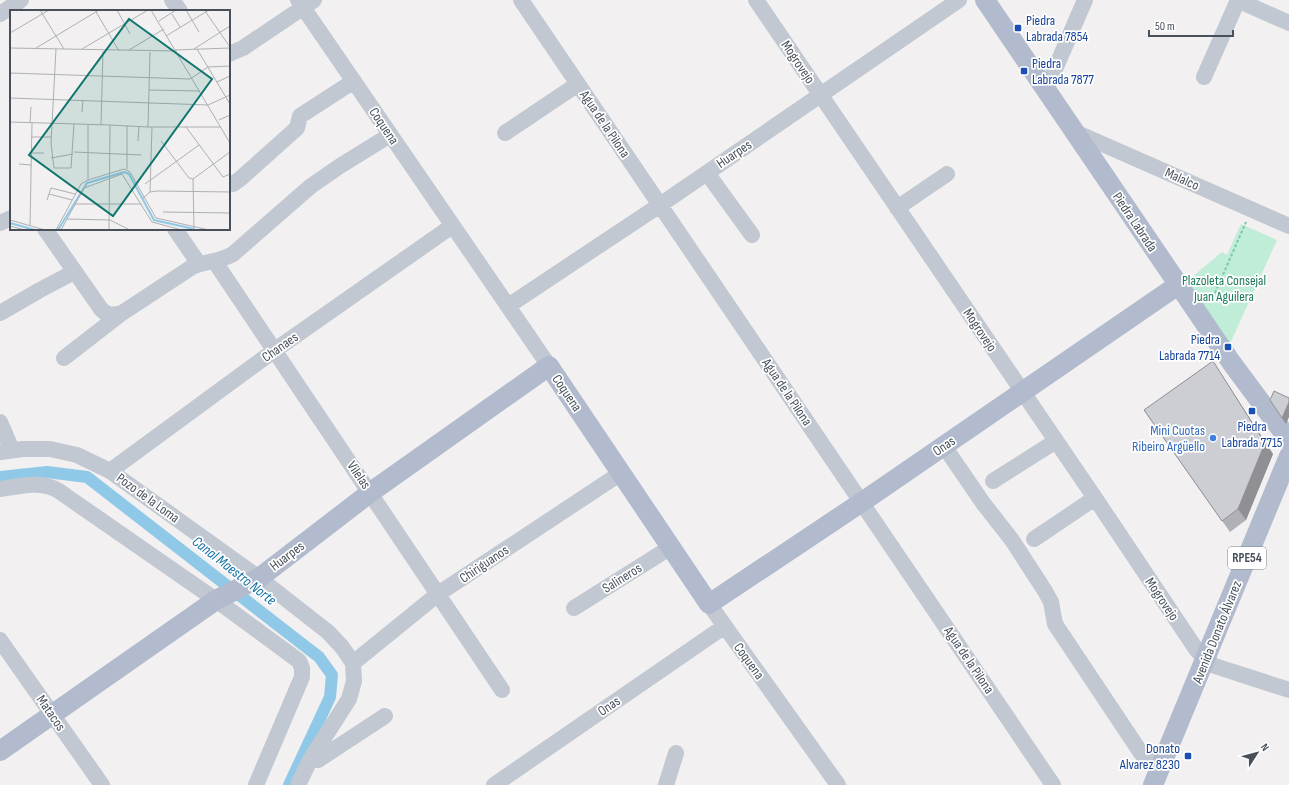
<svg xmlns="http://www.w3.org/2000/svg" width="1289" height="785" viewBox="0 0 1289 785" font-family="'Sofia Sans Condensed',sans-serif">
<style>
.green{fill:#c0edd8}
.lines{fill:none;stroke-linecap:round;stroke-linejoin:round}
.canal{stroke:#90c9e8;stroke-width:12}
.path{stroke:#7ac9ae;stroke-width:2;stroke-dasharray:3 2;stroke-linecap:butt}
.minor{stroke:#c1c8d1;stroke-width:16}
.major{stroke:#b1bbcd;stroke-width:20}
.wall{fill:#b0b1b6}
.shaded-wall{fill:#909094}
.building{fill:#cdced4;stroke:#909094}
.transit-dot{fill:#1a4fb4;stroke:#fff;stroke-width:1.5}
.shop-dot{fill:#3f7fe0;stroke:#fff;stroke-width:1.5}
.labels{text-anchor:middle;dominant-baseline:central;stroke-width:3.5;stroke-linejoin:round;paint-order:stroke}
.shield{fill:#fff;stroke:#7f848d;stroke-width:1}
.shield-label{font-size:13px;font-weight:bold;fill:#48505c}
.transit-label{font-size:14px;fill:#164399;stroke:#fff;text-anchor:start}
.street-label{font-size:14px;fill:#48505c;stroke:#fff}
.park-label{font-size:14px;fill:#1c7b59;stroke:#fff}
.shop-label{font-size:14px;fill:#366cbe;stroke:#fff;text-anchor:end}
.water-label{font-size:15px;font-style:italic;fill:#1371a4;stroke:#fff}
.inset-river{fill:none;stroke:#90c9e8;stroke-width:2}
.inset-road{fill:none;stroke:#aeb0b5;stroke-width:1}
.view{fill:#0f766e;fill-opacity:0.15;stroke:#0f766e;stroke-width:2}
.inset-edge{fill:none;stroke:#48505c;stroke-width:2}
</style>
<rect width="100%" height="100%" fill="#f2f0f0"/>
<!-- green -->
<path class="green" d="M 1241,224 L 1277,240 L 1229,346 L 1186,282 L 1222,252 L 1227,255 Z"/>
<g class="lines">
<!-- canal -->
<path class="canal" d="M 0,477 L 47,472 L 87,477 L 319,657 L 332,675 L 330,697 L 289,785"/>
<!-- path -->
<path class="path" d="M 1207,299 L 1215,293 L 1246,222"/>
<!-- minor -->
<path class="minor" d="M 172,0 L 180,11
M 298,0 L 549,366
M 521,0 L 1053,785
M 756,0 L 1095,498 L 1196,649 L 1205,660 L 1215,666 L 1289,690
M 1237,0 L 1289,23
M 0,14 L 21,0
M 229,54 L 243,48 L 314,0
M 1204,77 L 1238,0
M 1046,90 L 1085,0
M 1075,132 L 1289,226
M 505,133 L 578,84
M 707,173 L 752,235
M 229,184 L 233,184 L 240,179 L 297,128 L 300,116 L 354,81
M 897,208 L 947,174
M 0,223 L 11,218
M 45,229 L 101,309 C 107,316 113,315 122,313
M 175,229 L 199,264
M 215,262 L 502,690
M 508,306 L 660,205 L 959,0
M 0,313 L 40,290 L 74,272
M 64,358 L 122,313 L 192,267 C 205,261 220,262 233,254 L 311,186 L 340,166 L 390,135
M 0,422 L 12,450
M 944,446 L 983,503 L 1012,540 L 1045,591 L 1051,602 L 1055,624 L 1141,753 L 1148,759 L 1162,765
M 0,452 L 23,449 L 50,449 L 77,455 L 110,471 L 259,578 L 328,632 L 342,647 L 353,663 L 354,681 L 349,699 L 310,760 L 298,785
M 110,471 L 275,350 L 452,226
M 993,481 L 1056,441
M 0,489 C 17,487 37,481 53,488 C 58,490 62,493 66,496 L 216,600 L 299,661 L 302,668 L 302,677 L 256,785
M 1034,539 L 1095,498
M 709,604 L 838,785
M 574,608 L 671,547
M 0,640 L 102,785
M 353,663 L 438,594 L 621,473
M 310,760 L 318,760 L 385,716
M 494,785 L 725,626
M 666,785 L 676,753"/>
<!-- major -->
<path class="major" d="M 985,0 L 1231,362 L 1289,440
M 0,751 L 216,600 L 259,578 L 371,492 L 549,366 L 709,604 L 862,502 L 1178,285
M 1153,785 L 1289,456"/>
</g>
<!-- wall -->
<path class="wall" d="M 1220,373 L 1273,454 L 1246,520 L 1230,532 L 1144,410 Z"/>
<!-- shaded-wall -->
<path class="shaded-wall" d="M 1213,361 L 1220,373 L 1273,454 L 1246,520 L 1238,509 Z
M 1289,402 L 1289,417 L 1286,424 L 1282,418 Z"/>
<!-- building -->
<path class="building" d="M 1213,361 L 1265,443 L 1238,509 L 1222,521 L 1144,410 Z
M 1274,391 L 1289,398 L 1289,402 L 1282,418 L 1270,400 Z"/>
<!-- markers -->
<g class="transit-dot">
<rect x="1014" y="24" width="8" height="8" rx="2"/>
<rect x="1020" y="67" width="8" height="8" rx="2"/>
<rect x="1224" y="343" width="8" height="8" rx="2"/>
<rect x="1248" y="407" width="8" height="8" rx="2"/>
<rect x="1184" y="752" width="8" height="8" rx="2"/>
</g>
<circle class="shop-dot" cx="1213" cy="438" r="4"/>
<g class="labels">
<!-- shield labels -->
<rect class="shield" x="1228" y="547" width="38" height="22" rx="3"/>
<g class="shield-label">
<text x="1247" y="558">RPE54</text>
</g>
<!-- transit labels -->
<g class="transit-label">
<text x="1026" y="20">Piedra<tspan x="1026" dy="16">Labrada 7854</tspan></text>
<text x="1032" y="63">Piedra<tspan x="1032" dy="16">Labrada 7877</tspan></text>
<text x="1220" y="339" text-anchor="end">Piedra<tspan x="1220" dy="16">Labrada 7714</tspan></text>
<text x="1252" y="426" text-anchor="middle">Piedra<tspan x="1252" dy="16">Labrada 7715</tspan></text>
<text x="1180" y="748" text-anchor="end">Donato<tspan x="1180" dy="16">Alvarez 8230</tspan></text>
</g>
<!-- street labels -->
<g class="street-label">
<text transform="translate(798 62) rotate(56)">Mogrovejo</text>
<text transform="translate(605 124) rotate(56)">Agua de la Pilona</text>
<text transform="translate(384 126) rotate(56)">Coquena</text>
<text transform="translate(734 154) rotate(-34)">Huarpes</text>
<text transform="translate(1182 179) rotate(24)">Malalco</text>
<text transform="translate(1135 222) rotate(56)">Piedra Labrada</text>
<text transform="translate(980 330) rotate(56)">Mogrovejo</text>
<text transform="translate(280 347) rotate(-35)">Chanaes</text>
<text transform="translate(787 392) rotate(56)">Agua de la Pilona</text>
<text transform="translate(567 393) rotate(56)">Coquena</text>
<text transform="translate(944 446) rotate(-34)">Onas</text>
<text transform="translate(359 475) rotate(56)">Vilelas</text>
<text transform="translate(148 498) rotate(36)">Pozo de la Loma</text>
<text transform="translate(287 556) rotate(-37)">Huarpes</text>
<text transform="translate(484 564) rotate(-34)">Chiriguanos</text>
<text transform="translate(622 578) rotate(-32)">Salineros</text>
<text transform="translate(1162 599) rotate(56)">Mogrovejo</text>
<text transform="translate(1217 632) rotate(-68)">Avenida Donato Álvarez</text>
<text transform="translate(969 660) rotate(56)">Agua de la Pilona</text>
<text transform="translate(749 661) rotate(54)">Coquena</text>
<text transform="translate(609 706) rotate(-34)">Onas</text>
<text transform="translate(51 713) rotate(55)">Matacos</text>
</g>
<!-- park labels -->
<g class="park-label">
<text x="1224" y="280">Plazoleta Consejal<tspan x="1224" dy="16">Juan Aguilera</tspan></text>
</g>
<!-- shop labels -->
<g class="shop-label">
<text x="1205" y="430">Mini Cuotas<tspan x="1205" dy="16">Ribeiro Argüello</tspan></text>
</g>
<!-- water labels -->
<g class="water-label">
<text transform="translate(234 571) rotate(38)">Canal Maestro Norte</text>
</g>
</g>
<!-- overview -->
<g transform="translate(10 10)">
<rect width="220" height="220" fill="#f2f0f0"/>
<path class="inset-river" d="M 0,213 L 25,220M 48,220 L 77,173 L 114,162 L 119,164 L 144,210 L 184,219"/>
<path class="inset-road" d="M 30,0 L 54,39M 85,0 L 109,41M 107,0 L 120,24M 141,0 L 220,133M 176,0 L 189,22M 195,1 L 220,37M 162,4 L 170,17M 149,11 L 166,0M 0,23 L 39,0M 156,26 L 199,0M 0,38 L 167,41M 26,38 L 89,0M 46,39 L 41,133 L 44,158 L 61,158 L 64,114M 72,39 L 138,0M 184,39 L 220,16M 187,39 L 220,94M 119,40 L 154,19M 165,40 L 220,38M 0,63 L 180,69 L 198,57 L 220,56M 207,72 L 220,66M 139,80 L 190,81M 0,88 L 198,95 L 220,85M 72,102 L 73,90M 209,110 L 220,105M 0,112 L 100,115M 20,113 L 21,97M 91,115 L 93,41M 138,117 L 211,117M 176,117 L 213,167 L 220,164M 22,127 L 42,127M 128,131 L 129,116M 151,131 L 179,168 L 183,169M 64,142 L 131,145M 21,143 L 34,143M 41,148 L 63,144M 9,154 L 21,155M 117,159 L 117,116M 78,170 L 78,115M 135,174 L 189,135M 140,182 L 142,117M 39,184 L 62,190M 133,188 L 140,182 L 147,181 L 220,182M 37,190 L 41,178 L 65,184M 65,194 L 132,194M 153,202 L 220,203M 57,209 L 100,210 L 120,220M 0,210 L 35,220M 0,216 L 15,220M 20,216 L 22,113M 46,220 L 71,174 L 78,170 L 114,159 L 120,162 L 146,208 L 199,220M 51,220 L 74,178 L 112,164 L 142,212 L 172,220M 99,220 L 100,115 L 138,117 L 140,42M 184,220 L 183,169 L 220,142"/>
<path class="view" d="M 119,9 L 202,69 L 103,206 L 19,145 Z"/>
<rect width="220" height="220" class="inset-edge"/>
</g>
<!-- north arrow -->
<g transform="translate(1257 753) rotate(54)" stroke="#ffffff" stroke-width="3" paint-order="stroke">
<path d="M0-3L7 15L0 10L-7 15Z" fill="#48505c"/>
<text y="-6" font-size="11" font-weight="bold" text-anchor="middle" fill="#48505c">N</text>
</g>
<!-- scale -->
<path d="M1149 30v6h84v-6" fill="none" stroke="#48505c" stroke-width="2"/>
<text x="1155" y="30" font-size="12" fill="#48505c" stroke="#ffffff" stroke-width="3" paint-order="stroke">50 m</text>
</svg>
